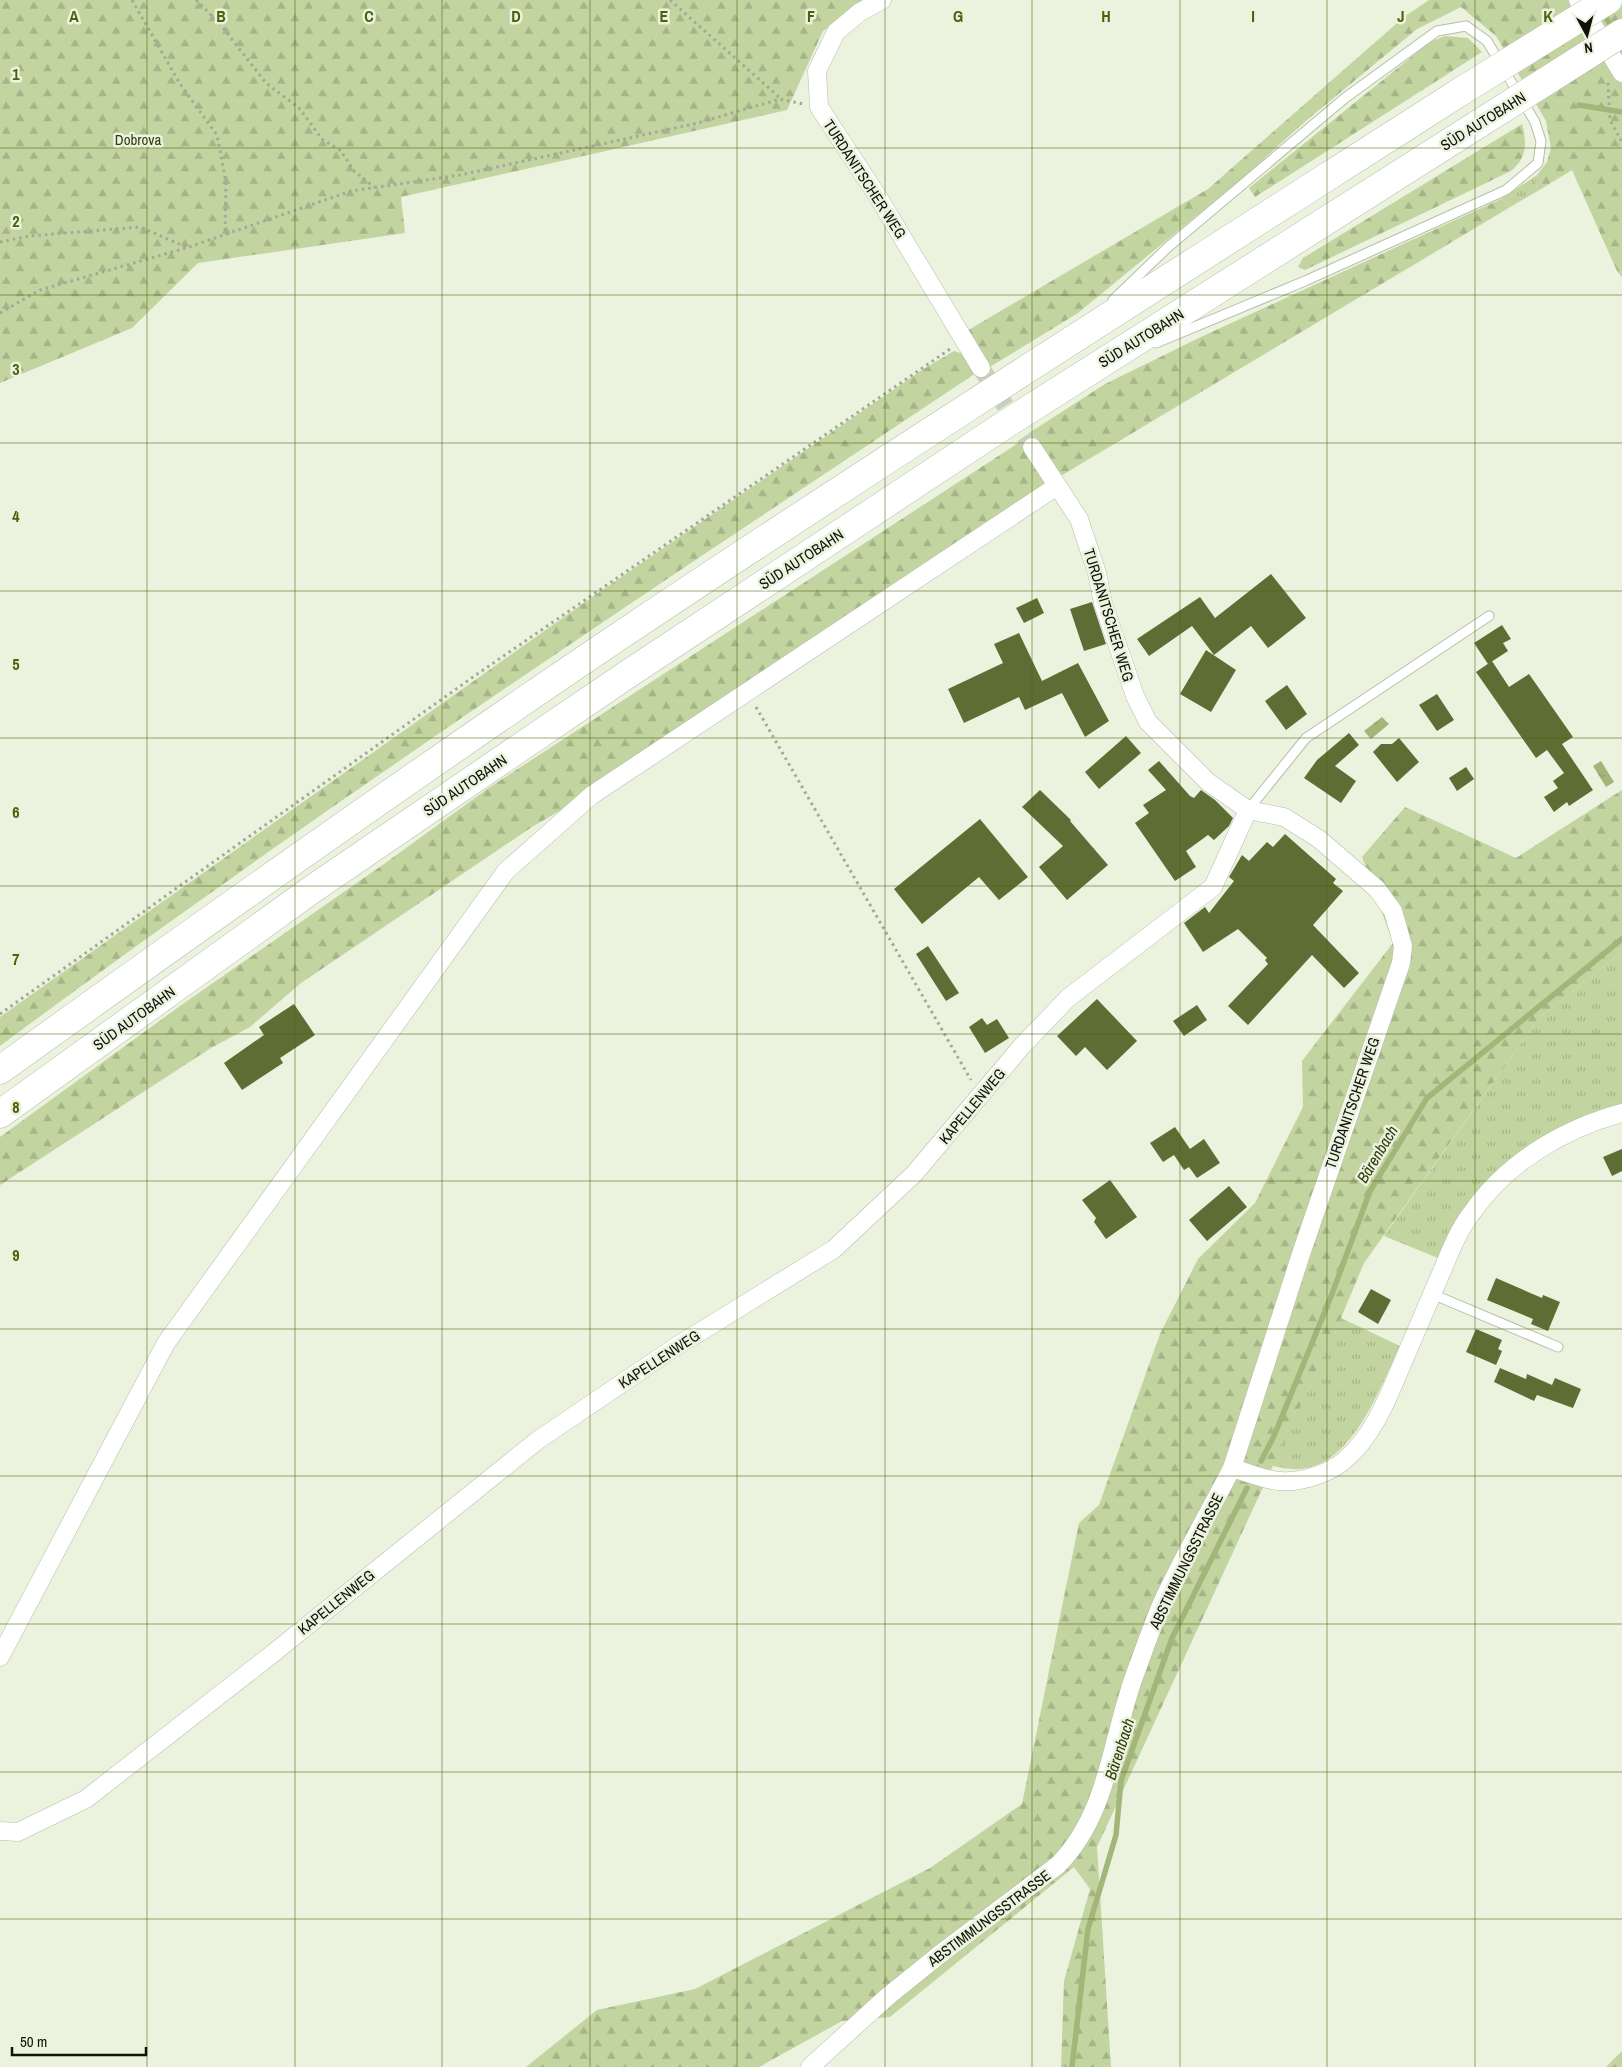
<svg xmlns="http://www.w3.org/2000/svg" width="1622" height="2067" viewBox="0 0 1622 2067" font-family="'Archivo Narrow',sans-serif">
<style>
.grass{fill:url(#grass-tufts)}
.forest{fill:url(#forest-firs)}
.water{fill:url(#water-ripples)}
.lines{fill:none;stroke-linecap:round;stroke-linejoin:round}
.stream{stroke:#a2b67a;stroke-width:5.5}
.building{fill:#5d6e35}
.minor-tunnel{stroke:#cad0be;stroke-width:18;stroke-dasharray:18 9;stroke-linecap:butt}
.service-casing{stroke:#b7beab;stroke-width:11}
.minor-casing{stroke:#b7beab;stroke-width:19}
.motorway-casing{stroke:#b7beab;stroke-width:29}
.path{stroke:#a3a898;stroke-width:3;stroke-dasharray:2.5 4;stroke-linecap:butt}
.service{stroke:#fff;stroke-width:9}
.minor{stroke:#fff;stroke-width:18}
.motorway{stroke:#fff;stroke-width:28}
.motorway-bridge-casing{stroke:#b7beab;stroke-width:29;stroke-linecap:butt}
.motorway-bridge{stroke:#fff;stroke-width:28}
.grid{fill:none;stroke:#4c6109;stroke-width:1;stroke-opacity:0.55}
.labels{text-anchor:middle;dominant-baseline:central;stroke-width:5;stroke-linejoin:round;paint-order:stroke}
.street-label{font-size:15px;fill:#0f110a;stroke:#ebf2de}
.park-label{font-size:15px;fill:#303c0f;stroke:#ebf2de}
.water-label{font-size:16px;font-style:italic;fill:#303c0f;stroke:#ebf2de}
.grid-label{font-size:16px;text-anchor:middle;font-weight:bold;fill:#4c6109;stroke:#ebf2de;stroke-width:5;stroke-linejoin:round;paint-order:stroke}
</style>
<defs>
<pattern id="grass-tufts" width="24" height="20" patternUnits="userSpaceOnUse" patternTransform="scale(1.25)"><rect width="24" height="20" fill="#c2d49f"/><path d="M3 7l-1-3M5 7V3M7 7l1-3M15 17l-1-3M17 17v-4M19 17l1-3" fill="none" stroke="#a6b588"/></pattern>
<pattern id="forest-firs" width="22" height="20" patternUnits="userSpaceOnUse" patternTransform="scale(1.25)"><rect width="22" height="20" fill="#c2d49f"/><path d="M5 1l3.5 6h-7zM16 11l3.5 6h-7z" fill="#a6b588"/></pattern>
<pattern id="water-ripples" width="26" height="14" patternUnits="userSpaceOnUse" patternTransform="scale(1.25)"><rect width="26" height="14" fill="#a2b67a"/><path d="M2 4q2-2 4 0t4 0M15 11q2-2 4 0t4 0" fill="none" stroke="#8a9b68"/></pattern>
</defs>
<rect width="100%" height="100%" fill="#ebf2de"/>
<!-- grass -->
<path class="grass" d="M 1537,175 L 1536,192 L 1512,206 L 1501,199 Z
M 1622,952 L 1622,1106 L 1578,1119 L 1455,1224 L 1438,1258 L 1384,1236 L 1539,1018 Z
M 1341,1318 L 1400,1346 C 1380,1387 1353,1466 1299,1469 C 1290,1470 1280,1467 1272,1466 Z"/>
<!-- forest -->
<path class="forest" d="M 0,0 L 873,0 L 823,31 L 787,110 L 401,197 L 405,233 L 198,263 L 132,328 L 0,383 Z
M 1429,0 L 1622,0 L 1622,277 L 1617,271 L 1572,170 L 1536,192 L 1537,175 L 1547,162 L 1551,148 L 1546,121 L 1496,36 L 1461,7 L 1417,29 L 1307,120 L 1241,179 L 1078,313 L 988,368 L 965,332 L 1208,189 L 1404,17 Z
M 1445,36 L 1468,38 L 1482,52 L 1255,197 L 1249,188 L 1430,42 Z
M 1522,124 C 1527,143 1527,158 1511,171 L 1305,270 L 1298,267 L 1303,258 Z
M 1501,199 L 1512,206 L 1059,477 L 1029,433 L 1105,384 L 1203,336 Z
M 954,351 L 964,354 L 979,371 C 649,591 318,809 0,1046 L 0,1017 L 588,600 L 922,370 Z
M 1023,440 L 1049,479 L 1043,487 L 718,700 L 583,797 L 532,827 L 301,983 L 250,1027 L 211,1048 L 0,1185 L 0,1137 L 180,1006 L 384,864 L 490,787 Z
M 1622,790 L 1622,952 L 1539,1018 L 1364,1263 L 1341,1318 L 1097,1847 L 1111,2067 L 1061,2067 L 1064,1981 L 1090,1889 L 1074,1867 L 890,2017 L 842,2021 L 759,2067 L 526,2067 L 597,2010 L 695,1989 L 930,1868 L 1022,1804 L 1079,1523 L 1099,1505 L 1160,1334 L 1198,1259 L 1255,1203 L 1303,1107 L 1302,1061 L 1393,943 L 1362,857 L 1405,807 L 1516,858 Z
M 1622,2051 L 1622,2067 L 1606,2067 Z"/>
<!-- water -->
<path class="water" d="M 1382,717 L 1389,724 L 1371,739 L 1364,731 Z
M 1601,761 L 1614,782 L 1606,787 L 1593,766 Z"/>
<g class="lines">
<!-- stream -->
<path class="stream" d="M 1603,12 L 1613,30
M 1579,105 L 1622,112
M 1261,1461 L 1274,1436 L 1332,1294 L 1370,1191 L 1427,1098 L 1622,939
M 1072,2067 L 1088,1929 L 1116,1835 L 1121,1781 L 1172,1638 L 1247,1488"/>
</g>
<!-- building -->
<path class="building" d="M 1271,574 L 1306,618 L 1268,648 L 1251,626 L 1214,655 L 1192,626 L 1149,656 L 1137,639 L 1200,597 L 1215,618 Z
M 1037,598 L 1044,613 L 1024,623 L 1016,608 Z
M 1092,602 L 1106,644 L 1084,651 L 1070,609 Z
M 1502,625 L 1511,639 L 1503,643 L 1508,651 L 1488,664 L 1474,643 Z
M 1019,633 L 1042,681 L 1078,663 L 1109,721 L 1085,737 L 1062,693 L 1025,710 L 1019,697 L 964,723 L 948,689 L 1003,663 L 994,644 Z
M 1206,650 L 1236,670 L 1211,712 L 1180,694 Z
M 1492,661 L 1509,687 L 1529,674 L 1573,737 L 1562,744 L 1593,790 L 1569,806 L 1567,802 L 1554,812 L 1544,797 L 1558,788 L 1553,781 L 1564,773 L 1547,750 L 1536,758 L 1476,672 Z
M 1287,685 L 1307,714 L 1286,730 L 1265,701 Z
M 1437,694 L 1454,720 L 1437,731 L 1419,705 Z
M 1349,733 L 1359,745 L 1335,766 L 1356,781 L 1341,803 L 1304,778 L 1317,760 Z
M 1126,736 L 1141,753 L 1099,789 L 1085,772 Z
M 1399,738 L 1419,762 L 1397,782 L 1373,752 L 1381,744 L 1392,744 Z
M 1159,761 L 1190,796 L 1194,798 L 1201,790 L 1215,800 L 1233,818 L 1229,826 L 1214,840 L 1208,835 L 1186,851 L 1196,867 L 1175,881 L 1135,823 L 1149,813 L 1143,805 L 1166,790 L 1148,770 Z
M 1466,767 L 1474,779 L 1457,791 L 1449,778 Z
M 1040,790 L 1071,820 L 1070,821 L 1108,865 L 1067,900 L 1039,867 L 1063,846 L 1022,807 Z
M 980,819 L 1028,877 L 999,900 L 979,877 L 922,924 L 894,889 Z
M 1285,834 L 1336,879 L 1333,883 L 1343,891 L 1313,925 L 1359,973 L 1344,988 L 1312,955 L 1248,1025 L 1228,1006 L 1268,964 L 1265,960 L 1267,958 L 1238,929 L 1203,952 L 1184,923 L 1205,907 L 1209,913 L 1234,881 L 1229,877 L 1242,855 L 1249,861 L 1267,842 L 1273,847 Z
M 928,946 L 959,993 L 946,1001 L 916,954 Z
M 1097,999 L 1137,1041 L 1107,1070 L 1085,1047 L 1076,1056 L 1057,1036 Z
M 294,1004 L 315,1035 L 280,1058 L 283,1063 L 242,1090 L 224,1063 L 264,1035 L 259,1027 Z
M 1197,1005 L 1207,1020 L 1184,1036 L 1173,1021 Z
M 982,1018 L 987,1025 L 997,1019 L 1009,1038 L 985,1053 L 969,1027 Z
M 1175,1127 L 1190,1149 L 1204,1139 L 1220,1163 L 1197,1178 L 1189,1167 L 1184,1170 L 1174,1155 L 1163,1162 L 1150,1143 Z
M 1622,1149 L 1622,1171 L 1612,1176 L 1603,1157 Z
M 1110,1180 L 1137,1217 L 1106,1239 L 1094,1222 L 1096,1218 L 1082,1200 Z
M 1229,1186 L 1247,1207 L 1207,1241 L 1189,1220 Z
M 1496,1278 L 1542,1298 L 1543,1295 L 1560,1302 L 1548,1331 L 1531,1324 L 1533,1319 L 1487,1300 Z
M 1371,1289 L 1391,1300 L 1378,1324 L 1358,1312 Z
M 1476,1329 L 1502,1340 L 1498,1349 L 1502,1351 L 1496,1365 L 1466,1352 Z
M 1500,1368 L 1526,1379 L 1527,1374 L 1552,1385 L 1555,1378 L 1581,1389 L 1573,1408 L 1537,1395 L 1534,1401 L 1494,1382 Z"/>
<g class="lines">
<!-- minor-tunnel -->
<path class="minor-tunnel" d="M 981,368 L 1032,447"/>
<!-- service casing -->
<g class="service-casing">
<path id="service" d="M 1113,300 L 1167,248 L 1345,98 L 1437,31 L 1466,26 L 1487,41 L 1535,122 L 1541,141 L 1538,163 L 1506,190 L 1305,281 L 1156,343
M 1248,810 L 1306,738 L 1489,616
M 1432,1294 L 1558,1347"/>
</g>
<!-- minor casing -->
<g class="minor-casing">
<path id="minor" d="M 882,0 L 860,12 L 836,32 L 817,71 L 819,107 L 878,197 L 981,368
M 1578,0 L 1622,73
M 1032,447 L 1079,519 L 1097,573 L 1103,603 L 1135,696 L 1148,722 L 1208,782 L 1248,810 L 1284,817 L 1319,839 L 1377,889 L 1393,911 L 1403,946 L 1401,963 L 1302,1251 L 1232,1468
M 0,1657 L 166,1343 L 506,871 L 592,795 L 1057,486
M 0,1831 L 18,1832 L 86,1799 L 271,1655 L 538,1440 L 674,1348 L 834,1249 L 914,1174 L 1022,1046 L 1068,998 L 1213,887 L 1248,810
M 810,2067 L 887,1997 L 939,1955 L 1058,1865 C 1109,1813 1111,1739 1135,1674 C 1144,1650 1152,1626 1162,1603 C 1183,1557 1209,1513 1232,1468 C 1247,1472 1264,1480 1280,1481 C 1301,1483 1331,1473 1346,1459 C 1371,1437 1385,1405 1397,1376 C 1412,1341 1427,1306 1442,1271 C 1450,1252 1458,1231 1471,1214 C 1506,1163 1563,1129 1622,1113"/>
</g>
<!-- motorway casing -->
<g class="motorway-casing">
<path id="motorway" d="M 0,1070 C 203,924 407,779 615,639 C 894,452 1177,273 1460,92
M 0,1114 L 314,888 L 625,676 L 1006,424 L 1480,123"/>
</g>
<!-- path -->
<path class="path" d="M 132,0 L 180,84 L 217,135 L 226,182 L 225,234
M 196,0 L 220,24 L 266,83 L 299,108 L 322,139 L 341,151 L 354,171 L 374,187
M 670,0 L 780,98
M 1608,83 L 1610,120 L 1622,142
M 0,242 L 29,236 L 140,227 L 186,247
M 0,313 L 40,290 L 186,248 L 351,191 L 460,175 L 698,123 L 780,99 L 803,104
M 756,707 L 971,1080
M 0,1014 L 473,677 L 950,349"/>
<!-- service -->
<use href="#service" class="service"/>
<!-- minor -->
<use href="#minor" class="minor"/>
<!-- motorway -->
<use href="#motorway" class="motorway"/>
<!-- motorway-bridge casing -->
<g class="motorway-bridge-casing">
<path id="motorway-bridge" d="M 1460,92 L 1608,0
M 1480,123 L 1622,33"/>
</g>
<!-- motorway-bridge -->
<use href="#motorway-bridge" class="motorway-bridge"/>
</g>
<!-- grid -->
<path class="grid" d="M 147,0 L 147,2067M 295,0 L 295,2067M 442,0 L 442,2067M 590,0 L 590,2067M 737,0 L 737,2067M 885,0 L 885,2067M 1032,0 L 1032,2067M 1180,0 L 1180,2067M 1327,0 L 1327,2067M 1475,0 L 1475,2067M 0,148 L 1622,148M 0,295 L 1622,295M 0,443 L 1622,443M 0,591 L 1622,591M 0,738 L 1622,738M 0,886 L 1622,886M 0,1034 L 1622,1034M 0,1181 L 1622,1181M 0,1329 L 1622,1329M 0,1476 L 1622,1476M 0,1624 L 1622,1624M 0,1772 L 1622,1772M 0,1919 L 1622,1919"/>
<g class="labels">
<!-- street labels -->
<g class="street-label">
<text transform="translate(1483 121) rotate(-32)">SÜD AUTOBAHN</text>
<text transform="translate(865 179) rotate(57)">TURDANITSCHER WEG</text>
<text transform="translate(1141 338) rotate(-32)">SÜD AUTOBAHN</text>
<text transform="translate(801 559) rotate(-33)">SÜD AUTOBAHN</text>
<text transform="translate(1109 615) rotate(73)">TURDANITSCHER WEG</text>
<text transform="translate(465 785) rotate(-34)">SÜD AUTOBAHN</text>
<text transform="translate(134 1018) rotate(-36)">SÜD AUTOBAHN</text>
<text transform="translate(1352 1103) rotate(-71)">TURDANITSCHER WEG</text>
<text transform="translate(972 1106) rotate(-50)">KAPELLENWEG</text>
<text transform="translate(659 1359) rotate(-33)">KAPELLENWEG</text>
<text transform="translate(1186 1561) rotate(-64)">ABSTIMMUNGSSTRASSE</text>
<text transform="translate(336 1602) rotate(-39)">KAPELLENWEG</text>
<text transform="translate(989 1918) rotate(-37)">ABSTIMMUNGSSTRASSE</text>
</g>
<!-- park labels -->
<g class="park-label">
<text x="138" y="139">Dobrova</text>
</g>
<!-- water labels -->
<g class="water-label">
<text transform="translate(1377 1154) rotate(-59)">Bärenbach</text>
<text transform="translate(1119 1749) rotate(-72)">Bärenbach</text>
</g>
</g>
<g class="grid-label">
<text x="74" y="22">A</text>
<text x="221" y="22">B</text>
<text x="369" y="22">C</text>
<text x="516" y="22">D</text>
<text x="664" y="22">E</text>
<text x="811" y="22">F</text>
<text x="958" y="22">G</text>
<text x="1106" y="22">H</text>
<text x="1253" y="22">I</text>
<text x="1401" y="22">J</text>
<text x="1548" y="22">K</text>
<text x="16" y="80">1</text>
<text x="16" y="227">2</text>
<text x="16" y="375">3</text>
<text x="16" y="522">4</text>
<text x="16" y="670">5</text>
<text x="16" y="818">6</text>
<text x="16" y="965">7</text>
<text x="16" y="1113">8</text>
<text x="16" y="1261">9</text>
</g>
<!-- north arrow -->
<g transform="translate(1587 35) rotate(173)" stroke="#ebf2de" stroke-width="4" paint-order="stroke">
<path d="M0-4L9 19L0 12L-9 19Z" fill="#0f110a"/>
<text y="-8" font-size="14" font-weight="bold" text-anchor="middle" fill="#0f110a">N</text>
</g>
<!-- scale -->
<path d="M12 2047v8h134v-8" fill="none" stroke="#0f110a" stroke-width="2.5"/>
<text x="20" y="2047" font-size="15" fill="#0f110a" stroke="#ebf2de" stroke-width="4" paint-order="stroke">50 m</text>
</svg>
